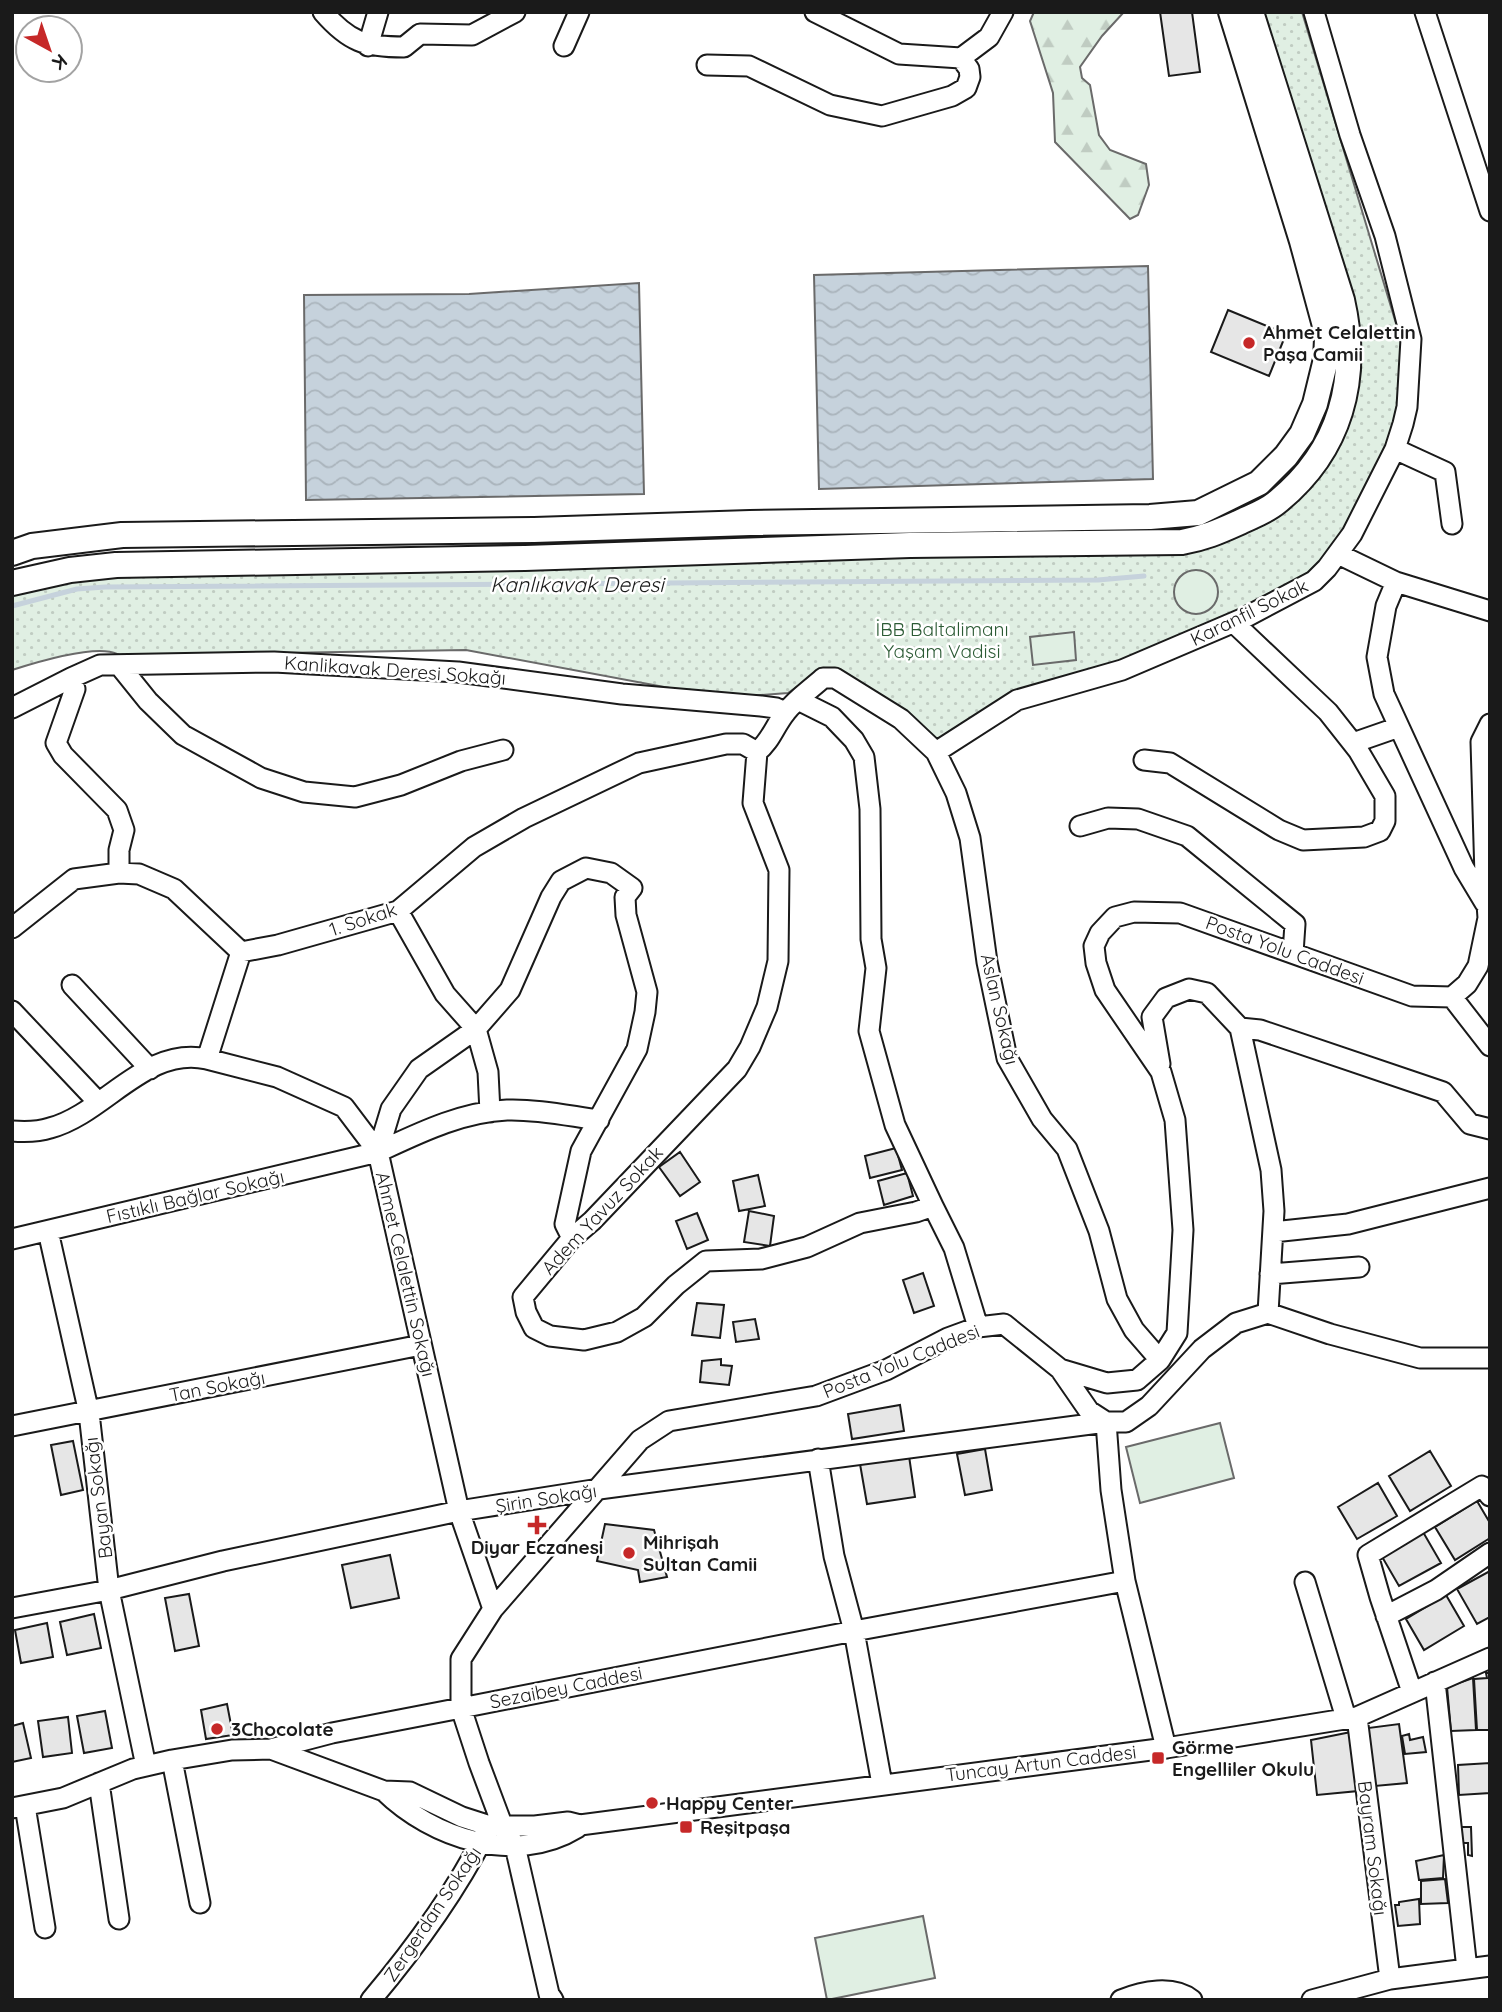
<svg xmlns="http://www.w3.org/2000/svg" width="1502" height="2012" viewBox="0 0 1502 2012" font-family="Quicksand,sans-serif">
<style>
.green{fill:url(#green-dots);stroke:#6a6a6a;stroke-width:2}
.forest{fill:url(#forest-firs);stroke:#6a6a6a;stroke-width:2}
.pitch{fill:#e0efe3;stroke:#6a6a6a;stroke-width:2}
.water{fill:url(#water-waves);stroke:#6a6a6a;stroke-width:2}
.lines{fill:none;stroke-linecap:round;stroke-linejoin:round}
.stream{stroke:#c6d2dc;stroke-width:5}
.building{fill:#e6e6e6;stroke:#1a1a1a;stroke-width:2}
.minor-casing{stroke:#1a1a1a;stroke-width:23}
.major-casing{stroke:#1a1a1a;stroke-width:28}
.minor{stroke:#fff;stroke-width:19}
.major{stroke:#fff;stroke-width:24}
.poi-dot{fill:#c62828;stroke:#fff;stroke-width:2.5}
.labels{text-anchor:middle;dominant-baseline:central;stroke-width:5;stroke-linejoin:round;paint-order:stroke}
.poi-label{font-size:19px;font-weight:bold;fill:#1a1a1a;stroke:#fff;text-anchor:start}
.street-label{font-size:19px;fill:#1a1a1a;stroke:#fff}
.park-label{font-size:19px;fill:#2b5a34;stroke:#fff}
.water-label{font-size:21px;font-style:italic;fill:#1a1a1a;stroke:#fff}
</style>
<defs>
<pattern id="green-dots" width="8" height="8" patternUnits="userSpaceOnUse" patternTransform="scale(1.75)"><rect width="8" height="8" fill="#e0efe3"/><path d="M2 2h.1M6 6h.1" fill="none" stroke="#c0ccc2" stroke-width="1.8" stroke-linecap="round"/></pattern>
<pattern id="forest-firs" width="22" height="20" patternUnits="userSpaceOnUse" patternTransform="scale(1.75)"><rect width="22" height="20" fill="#e0efe3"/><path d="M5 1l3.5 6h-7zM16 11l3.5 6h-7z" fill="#c0ccc2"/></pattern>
<pattern id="water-waves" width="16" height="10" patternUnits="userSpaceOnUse" patternTransform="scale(1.75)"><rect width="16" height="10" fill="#c6d2dc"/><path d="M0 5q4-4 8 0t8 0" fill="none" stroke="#aab4bc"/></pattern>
</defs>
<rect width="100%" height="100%" fill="#fff"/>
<!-- green -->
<path class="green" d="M 1260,12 L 1302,12 L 1401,340 L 1401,374 L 1395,425 L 1340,543 L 1307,578 L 1128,661 L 937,745 L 912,721 L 824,668 L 788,693 L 723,698 L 466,650 L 279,653 L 126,661 C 123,658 120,655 117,654 C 96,644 34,663 12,670 L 12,592 L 66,577 L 1246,530 L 1349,408 Z"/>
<!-- forest -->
<path class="forest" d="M 1034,12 L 1124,12 L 1102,36 L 1080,67 L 1082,78 L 1090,85 L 1099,135 L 1110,150 L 1146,164 L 1149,185 L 1138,215 L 1130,219 L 1055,142 L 1053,93 L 1030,21 Z"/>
<!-- pitch -->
<path class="pitch" d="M1174 592a22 22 0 1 1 44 0a22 22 0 1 1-44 0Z
M 1074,632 L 1076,660 L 1033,665 L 1030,637 Z
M 1220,1423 L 1234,1478 L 1140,1503 L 1126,1447 Z
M 923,1916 L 935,1978 L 827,2000 L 815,1938 Z"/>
<!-- water -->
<path class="water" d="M 1148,266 L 1153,479 L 819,489 L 814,275 Z
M 639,283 L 644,494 L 306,500 L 304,295 L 469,294 Z"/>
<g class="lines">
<!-- stream -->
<path class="stream" d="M 12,606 L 77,589 L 105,587 L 1098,580 L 1144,576"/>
</g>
<!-- building -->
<path class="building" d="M 1160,12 L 1192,12 L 1200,72 L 1169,76 Z
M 1228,310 L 1286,334 L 1269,376 L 1211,352 Z
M 896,1148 L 902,1170 L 870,1178 L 865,1156 Z
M 680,1152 L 700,1182 L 680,1196 L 659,1167 Z
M 907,1173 L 913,1196 L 884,1205 L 878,1181 Z
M 758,1175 L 765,1206 L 739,1211 L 733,1181 Z
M 749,1211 L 774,1216 L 770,1246 L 744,1242 Z
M 697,1213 L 708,1240 L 687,1249 L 676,1221 Z
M 923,1273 L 934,1306 L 914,1313 L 903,1280 Z
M 697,1303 L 724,1305 L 720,1338 L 692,1335 Z
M 755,1319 L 759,1339 L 736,1342 L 733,1322 Z
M 721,1359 L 721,1365 L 732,1366 L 729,1385 L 700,1382 L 702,1361 Z
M 900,1405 L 904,1431 L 852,1439 L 848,1414 Z
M 73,1441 L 83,1490 L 61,1495 L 51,1445 Z
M 985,1449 L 992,1490 L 965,1495 L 957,1454 Z
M 1430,1451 L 1451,1486 L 1410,1511 L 1389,1476 Z
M 909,1456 L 915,1497 L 867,1504 L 860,1464 Z
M 1378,1483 L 1397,1516 L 1357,1539 L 1338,1507 Z
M 1477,1501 L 1490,1523 L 1490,1538 L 1455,1560 L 1435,1527 Z
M 605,1524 L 654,1530 L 667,1577 L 640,1582 L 638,1570 L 597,1561 Z
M 1423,1532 L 1441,1563 L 1399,1586 L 1381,1555 Z
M 390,1555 L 399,1598 L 351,1608 L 342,1565 Z
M 1490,1571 L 1490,1617 L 1477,1624 L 1457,1589 Z
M 189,1594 L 199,1646 L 175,1651 L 165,1598 Z
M 1446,1595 L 1464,1626 L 1424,1650 L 1406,1619 Z
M 94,1614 L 101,1648 L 67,1655 L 60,1622 Z
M 47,1623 L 53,1657 L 21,1663 L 15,1630 Z
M 1486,1673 L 1490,1673 L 1490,1730 L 1477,1730 L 1474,1679 L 1487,1678 Z
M 1473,1678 L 1476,1730 L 1451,1731 L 1447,1687 Z
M 227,1704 L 233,1735 L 206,1739 L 201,1710 Z
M 105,1711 L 112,1748 L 84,1753 L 77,1716 Z
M 68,1717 L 72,1753 L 43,1757 L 38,1721 Z
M 23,1723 L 31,1758 L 12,1762 L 12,1726 Z
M 1399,1724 L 1407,1783 L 1375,1786 L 1368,1728 Z
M 1351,1732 L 1358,1791 L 1317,1795 L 1311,1740 Z
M 1409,1734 L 1410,1740 L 1423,1737 L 1426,1752 L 1405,1754 L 1402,1736 Z
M 1490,1763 L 1490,1793 L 1459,1795 L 1458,1765 Z
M 1459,1827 L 1471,1827 L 1472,1856 L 1468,1855 L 1468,1843 L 1459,1843 Z
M 1444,1855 L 1443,1878 L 1419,1880 L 1416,1861 Z
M 1445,1879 L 1448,1903 L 1421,1904 L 1421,1881 Z
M 1419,1899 L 1420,1924 L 1398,1926 L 1395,1905 L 1399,1905 L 1399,1902 Z"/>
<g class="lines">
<!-- minor casing -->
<g class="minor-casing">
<path id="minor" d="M 323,12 C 349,42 365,47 404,47 L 420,34 L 472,35 L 515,12
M 815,12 L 899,54 L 961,58 L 989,37 L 1003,12
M 1425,12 L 1490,211
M 368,46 L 378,12
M 564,46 L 579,12
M 707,65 L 749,66 L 830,105 L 882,116 L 952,96 L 966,88 L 970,77 L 969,69 L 961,58
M 1395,449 L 1445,472 L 1452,524
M 1338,554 L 1396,582 L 1386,606 L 1377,657 L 1384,694 L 1464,868 L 1485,903
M 1396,582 L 1490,611
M 119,665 L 148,701 L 183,735 L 261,778 L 304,792 L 355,797 L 401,785 L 461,761 L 503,750
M 71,678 L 75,689 L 56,743 L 63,755 L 117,810 L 124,830 L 119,850 L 119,873
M 798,700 L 832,717 L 854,740 L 864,757 L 870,809 L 871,939 L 876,968 L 869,1031 L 895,1125 L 933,1206 L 916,1212 L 860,1223 L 807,1247 L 761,1259 L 706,1261 L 676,1285 L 644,1317 L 617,1332 L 584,1340 L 550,1336 L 534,1328 L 526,1312 L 523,1297 L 572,1238 L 592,1221 L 737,1069 L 750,1047 L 767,1007 L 778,961 L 779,870 L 753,803 L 757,752 C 771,741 775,725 786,712 C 796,699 811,689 823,678 L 835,678 L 901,719 L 936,752 L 956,793 L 970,838 L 987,962 L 1007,1058 L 1042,1119 L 1067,1149 L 1099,1231 L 1117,1299 L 1134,1330 L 1160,1360
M 12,708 L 71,678 L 100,665 L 274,662 L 458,672 L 622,694 L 761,706 L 776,708 L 785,712
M 1353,743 L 1399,727
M 936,752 L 1017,700 L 1122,670 L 1244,618 L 1314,581 L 1327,568 L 1352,534 L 1395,449 L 1403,424 L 1407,407 L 1411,339 L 1385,236 L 1350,135 L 1314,12
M 1144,760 L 1170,763 L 1279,830 L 1303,840 L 1364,837 L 1380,831 L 1385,821 L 1385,796 L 1358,750 L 1328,712 L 1234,623
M 1080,826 L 1108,818 L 1138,819 L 1187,836 L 1295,924 L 1293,953
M 398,911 L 445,994 L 476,1029 L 488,1072 L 490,1112
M 12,928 L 74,879 L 119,873 L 139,874 L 174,889 L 241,952
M 241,952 L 278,945 L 398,911 L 474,847 L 524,818 L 639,763 L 726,744 L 743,744 L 757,752
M 241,952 L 207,1059 L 277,1077 L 344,1107 L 378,1152
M 72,985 L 150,1069
M 1452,997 L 1490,1046
M 12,1011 L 98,1102
M 1160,1064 L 1152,1017 L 1166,998 L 1189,989 L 1207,993 L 1240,1028
M 12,1131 C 25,1132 38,1132 50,1128 C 104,1114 146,1045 207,1059
M 933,1206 L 954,1248 L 978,1327
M 48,1231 L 89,1413 L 109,1590 L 146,1766
M 1273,1232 L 1348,1224 L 1490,1188
M 12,1239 L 378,1152 C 419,1133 461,1112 507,1110 C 538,1109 569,1116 599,1120
M 1270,1274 L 1359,1267
M 1268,1313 L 1274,1211 L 1271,1170 L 1240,1028 L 1260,1030 L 1443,1092 L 1470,1124 L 1490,1129
M 1060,1369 L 1089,1411 L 1106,1422 L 1126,1422 L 1149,1406 L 1202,1349 L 1236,1323 L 1268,1313 L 1330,1334 L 1420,1358 L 1490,1358
M 12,1426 L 421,1345
M 818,1459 L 834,1556 L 854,1631 L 882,1784
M 1305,1582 L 1346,1718
M 12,1608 L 109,1590 L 223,1561 L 459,1511 L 599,1489 L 1106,1422 L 1111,1490 L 1125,1581 L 1166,1748
M 493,1609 L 459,1511 L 378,1152 L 391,1109 L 419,1069 L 476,1029 L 510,990 L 551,897 L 561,881 L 586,868 L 611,873 L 632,888 L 625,897 L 626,915 L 647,992 L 645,1012 L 637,1049 L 581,1151 L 565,1224 L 572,1238
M 1386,1616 L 1436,1590 L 1490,1553
M 1435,1682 L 1467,1969
M 1412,1692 L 1380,1597 L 1368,1555 L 1482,1486 L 1490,1496
M 1357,1717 L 1390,1979
M 271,1749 L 384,1791 L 410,1792 L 462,1817 L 490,1826 L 535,1826 L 568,1822 L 580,1825 L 1166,1748 L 1357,1717 L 1490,1658
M 172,1760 L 200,1903
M 99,1783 L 119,1919
M 384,1791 C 432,1838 515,1866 577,1828
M 25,1806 L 45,1928
M 12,1808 L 63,1798 L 133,1769 L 172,1760 L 232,1750 L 271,1749 L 332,1733 L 461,1708 L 854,1631 L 1125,1581
M 371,2000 C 414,1949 455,1893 485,1834
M 553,2000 L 549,1994 L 515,1846 L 503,1827 L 479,1763 L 461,1708 L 461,1659 L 493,1609 L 640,1440 L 669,1421 L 816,1396 L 886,1370 L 948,1338 L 978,1327 L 1004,1324 L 1060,1369 L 1107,1383 L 1137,1380 L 1160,1360 L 1177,1333 L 1183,1230 L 1175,1120 L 1161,1072 L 1105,990 L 1096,963 L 1094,946 L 1100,933 L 1115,917 L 1134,912 L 1180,913 L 1412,996 L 1452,997 L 1467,984 L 1478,966 L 1488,918 L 1485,876 L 1481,742 L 1490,724
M 1121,2000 C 1143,1991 1173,1985 1192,2000
M 1312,2000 L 1390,1979 L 1490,1966"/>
</g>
<!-- major casing -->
<g class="major-casing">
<path id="major" d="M 12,553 L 32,546 L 122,535 L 534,530 L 750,523 L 1150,517 L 1198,513 L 1259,483 L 1286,456 L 1302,434 L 1315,404 L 1326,359 L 1327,339 L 1324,322 L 1302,241 L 1231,12
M 12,583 L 70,570 L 116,565 L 525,558 L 910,545 L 1182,542 C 1204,538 1218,532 1238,523 C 1250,517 1265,512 1276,503 C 1341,451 1360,379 1342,300 L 1251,12"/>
</g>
<!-- minor -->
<use href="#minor" class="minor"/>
<!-- major -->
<use href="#major" class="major"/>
</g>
<!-- markers -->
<g class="poi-dot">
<circle cx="1249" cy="343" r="7"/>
<path d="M533.5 1514.5h7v7h7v7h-7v7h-7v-7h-7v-7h7z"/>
<circle cx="629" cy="1553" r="7"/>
<circle cx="217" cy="1729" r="7"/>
<rect x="1151" y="1751" width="14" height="14" rx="3.5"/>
<circle cx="652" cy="1803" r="7"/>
<rect x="679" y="1820" width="14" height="14" rx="3.5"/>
</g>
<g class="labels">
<!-- poi labels -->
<g class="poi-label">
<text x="1263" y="332">Ahmet Celalettin<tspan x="1263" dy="22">Paşa Camii</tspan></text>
<text x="643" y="1542">Mihrişah<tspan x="643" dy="22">Sultan Camii</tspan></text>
<text x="537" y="1547" text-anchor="middle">Diyar Eczanesi</text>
<text x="231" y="1729">3Chocolate</text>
<text x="1172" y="1747">Görme<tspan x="1172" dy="22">Engelliler Okulu</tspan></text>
<text x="666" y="1803">Happy Center</text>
<text x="700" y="1827">Reşitpaşa</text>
</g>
<!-- street labels -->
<g class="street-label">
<text transform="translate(1249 612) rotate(-26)">Karanfil Sokak</text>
<text transform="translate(395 670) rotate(4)">Kanlikavak Deresi Sokağı</text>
<text transform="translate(363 919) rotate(-18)">1. Sokak</text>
<text transform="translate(1285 950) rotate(20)">Posta Yolu Caddesi</text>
<text transform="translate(1000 1009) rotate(77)">Aslan Sokağı</text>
<text transform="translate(195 1196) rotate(-13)">Fıstıklı Bağlar Sokağı</text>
<text transform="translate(602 1210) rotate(-47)">Adem Yavuz Sokak</text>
<text transform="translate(406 1274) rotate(77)">Ahmet Celalettin Sokağı</text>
<text transform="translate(901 1361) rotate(-22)">Posta Yolu Caddesi</text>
<text transform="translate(217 1386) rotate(-11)">Tan Sokağı</text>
<text transform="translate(98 1498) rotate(-97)">Bayan Sokağı</text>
<text transform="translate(546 1498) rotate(-9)">Şirin Sokağı</text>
<text transform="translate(566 1687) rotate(-11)">Sezaibey Caddesi</text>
<text transform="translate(1041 1763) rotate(-7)">Tuncay Artun Caddesi</text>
<text transform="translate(1373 1848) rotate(83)">Bayram Sokağı</text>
<text transform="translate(432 1914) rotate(-56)">Zergerdan Sokağı</text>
</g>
<!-- park labels -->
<g class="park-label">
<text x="942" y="629">İBB Baltalimanı<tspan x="942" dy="22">Yaşam Vadisi</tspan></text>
</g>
<!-- water labels -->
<g class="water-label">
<text x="577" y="584">Kanlıkavak Deresi</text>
</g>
</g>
<!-- border -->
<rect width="1502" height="2012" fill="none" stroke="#1a1a1a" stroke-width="28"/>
<!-- north arrow -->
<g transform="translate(49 49) rotate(140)"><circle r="33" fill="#ffffff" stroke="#a3a3a3" stroke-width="2"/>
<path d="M0-5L12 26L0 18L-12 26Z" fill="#c62828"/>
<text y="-10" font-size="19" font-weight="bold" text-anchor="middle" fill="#1a1a1a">K</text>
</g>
</svg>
